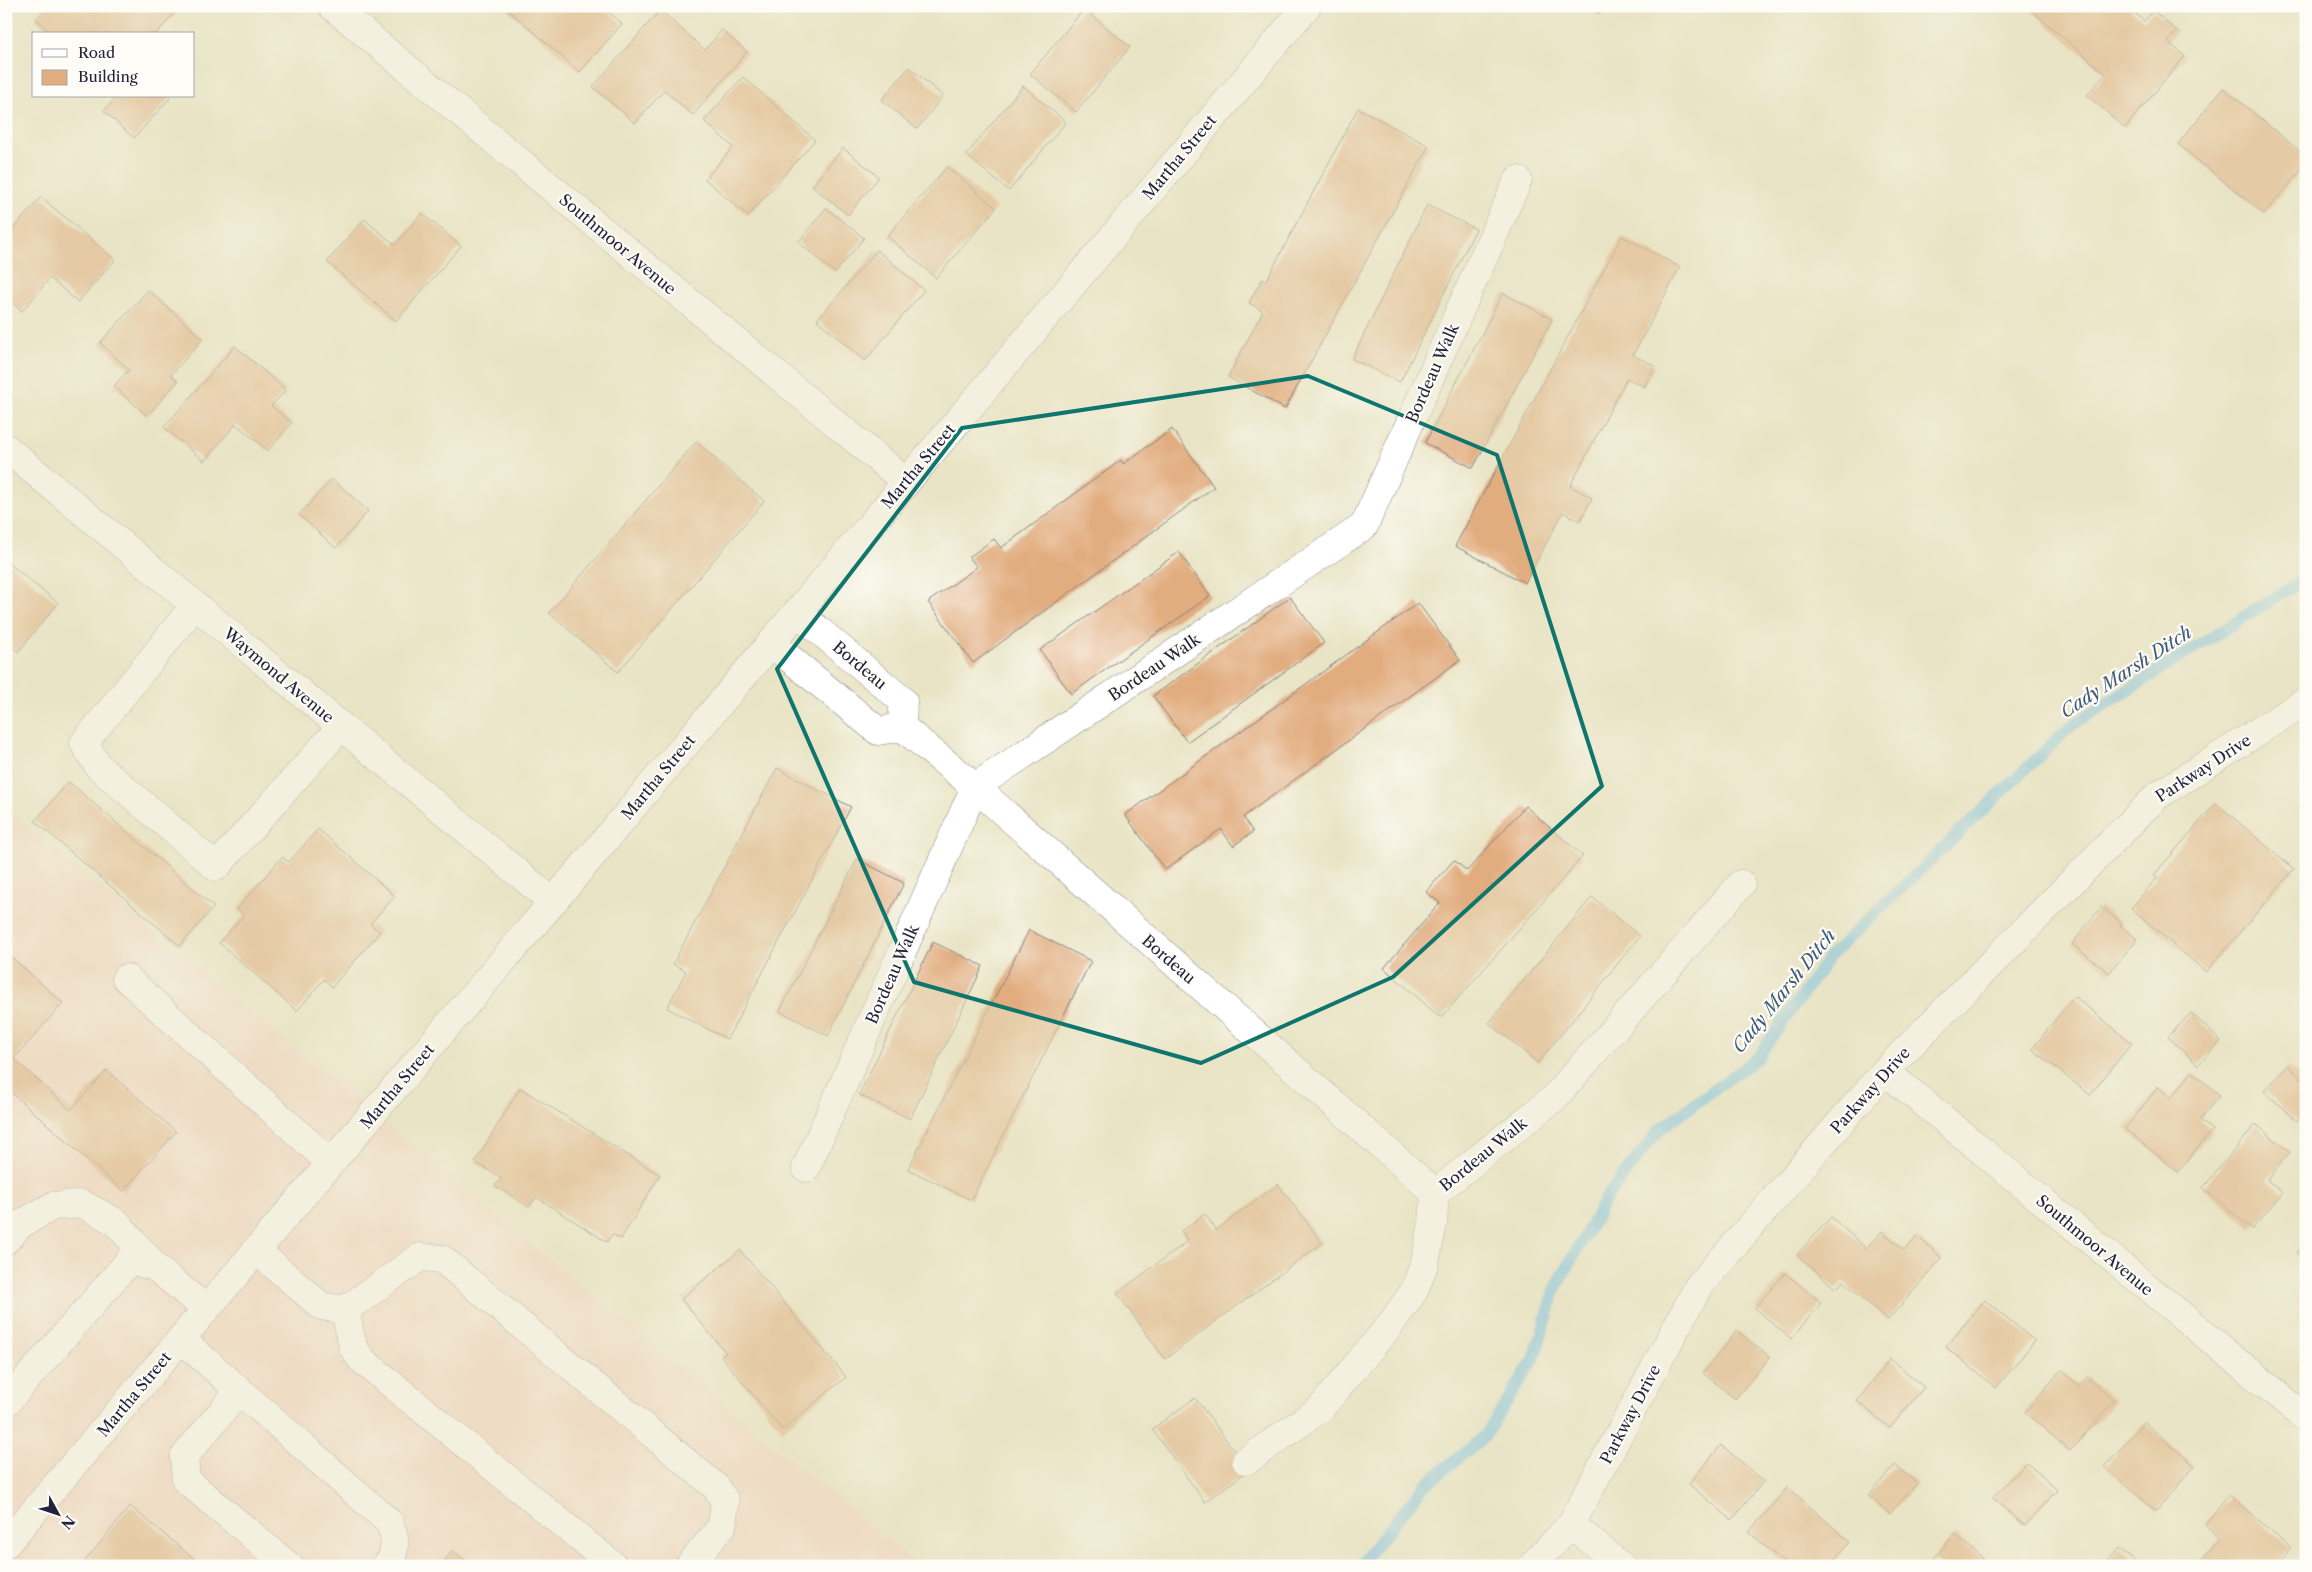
<svg xmlns="http://www.w3.org/2000/svg" width="2312" height="1572" viewBox="0 0 2312 1572" font-family="'Libre Caslon Text',serif">
<style>
.built{fill:#f6d2c4}
.lines{fill:none;stroke-linecap:round;stroke-linejoin:round}
.stream{stroke:#6ebee9;stroke-width:12}
.building{fill:#e1ac7e}
.minor-casing{stroke:#868380;stroke-width:29}
.minor{stroke:#fff;stroke-width:28}
.marked{fill:none;stroke:#0f766e;stroke-width:4;stroke-linejoin:round}
.labels{text-anchor:middle;dominant-baseline:central;stroke-width:4.5;stroke-linejoin:round;paint-order:stroke}
.street-label{font-size:16px;fill:#22223b;stroke:#fdfcf7}
.water-label{font-size:18px;font-style:italic;fill:#3d5978;stroke:#fdfcf7}
</style>
<rect width="100%" height="100%" fill="#fdfcf7"/>
<filter id="ink" filterUnits="userSpaceOnUse"><feTurbulence type="fractalNoise" baseFrequency=".02" numOctaves="2"/><feDisplacementMap in="SourceGraphic" scale="10" xChannelSelector="R" yChannelSelector="G"/><feConvolveMatrix kernelMatrix="1 2 1 2 8 2 1 2 1" color-interpolation-filters="sRGB"/></filter>
<filter id="wash" filterUnits="userSpaceOnUse"><feTurbulence type="fractalNoise" baseFrequency=".0096" numOctaves="4" result="noise"/><feDisplacementMap in="SourceGraphic" scale="20" xChannelSelector="R" yChannelSelector="G"/><feGaussianBlur stdDeviation="1.12" result="paint"/><feColorMatrix in="noise" values="0 0 0 0 0 0 0 0 0 0 0 0 0 0 0 0 0 1.4 0 .05"/><feComposite in="paint" operator="in"/></filter>
<g filter="url(#wash)">
<rect width="100%" height="100%" fill="#e9e4c5"/>
<!-- built -->
<path class="built" d="M 6,810 L 919,1566 L 6,1566 Z"/>
<g class="lines">
<!-- stream -->
<path class="stream" d="M 1359,1566 L 1423,1487 L 1485,1436 L 1534,1359 L 1556,1287 L 1606,1198 L 1659,1130 L 1757,1058 L 1829,957 L 2071,726 L 2306,578"/>
</g>
<g id="blocks">
<!-- building -->
<path class="building" d="M 48,6 L 167,6 L 175,13 L 156,34 L 52,34 L 36,19 Z
M 511,6 L 602,6 L 622,24 L 580,72 L 508,10 Z
M 1590,6 L 1606,6 L 1599,14 Z
M 2026,6 L 2127,6 L 2144,21 L 2153,11 L 2177,31 L 2168,42 L 2185,56 L 2125,128 L 2087,95 L 2106,74 Z
M 1084,9 L 1130,47 L 1076,112 L 1030,74 Z
M 660,10 L 705,50 L 722,30 L 747,52 L 693,115 L 664,90 L 635,123 L 593,87 Z
M 909,67 L 943,96 L 917,129 L 882,100 Z
M 743,77 L 815,140 L 748,216 L 705,179 L 733,147 L 704,121 Z
M 1023,86 L 1066,122 L 1009,191 L 966,155 Z
M 2223,88 L 2306,156 L 2306,164 L 2264,214 L 2178,144 Z
M 117,96 L 168,96 L 170,98 L 134,138 L 104,111 Z
M 1358,108 L 1429,146 L 1285,409 L 1228,377 L 1263,311 L 1249,303 L 1262,279 L 1266,281 Z
M 843,148 L 879,177 L 848,215 L 812,186 Z
M 947,167 L 996,208 L 936,278 L 887,236 Z
M 41,197 L 115,260 L 78,302 L 50,278 L 22,311 L 6,297 L 6,237 Z
M 1427,205 L 1476,229 L 1400,382 L 1352,359 Z
M 826,208 L 864,238 L 835,273 L 798,242 Z
M 422,213 L 461,246 L 396,321 L 327,262 L 364,219 L 395,245 Z
M 1622,236 L 1680,267 L 1633,355 L 1655,366 L 1644,387 L 1627,378 L 1570,486 L 1592,498 L 1580,521 L 1563,512 L 1525,583 L 1455,546 Z
M 877,250 L 924,290 L 865,361 L 817,320 Z
M 148,290 L 203,339 L 171,375 L 178,381 L 147,416 L 114,386 L 129,370 L 100,343 Z
M 1503,293 L 1552,319 L 1473,468 L 1425,443 Z
M 235,346 L 286,390 L 271,406 L 292,423 L 268,451 L 236,424 L 204,461 L 164,427 Z
M 1172,429 L 1214,487 L 973,663 L 928,602 L 977,567 L 969,557 L 994,539 L 1001,548 L 1121,460 L 1123,464 Z
M 696,442 L 764,501 L 618,672 L 549,613 Z
M 332,479 L 368,511 L 336,548 L 299,515 Z
M 1179,552 L 1210,596 L 1071,694 L 1040,650 Z
M 6,561 L 58,603 L 18,652 L 6,642 Z
M 1290,597 L 1324,643 L 1187,742 L 1153,696 Z
M 1418,603 L 1460,660 L 1243,817 L 1253,832 L 1233,846 L 1221,829 L 1165,870 L 1125,815 Z
M 777,768 L 851,807 L 727,1039 L 667,1008 L 686,971 L 673,964 Z
M 69,782 L 214,907 L 180,946 L 35,821 Z
M 2216,803 L 2294,869 L 2206,972 L 2131,908 L 2157,878 L 2154,875 Z
M 1525,806 L 1583,856 L 1441,1018 L 1384,968 L 1440,903 L 1426,892 L 1454,860 L 1467,871 Z
M 318,829 L 395,896 L 370,924 L 380,932 L 332,987 L 324,979 L 297,1011 L 219,943 L 244,915 L 237,909 L 282,857 L 289,862 Z
M 857,859 L 904,883 L 828,1036 L 780,1011 Z
M 1592,897 L 1640,936 L 1538,1063 L 1489,1023 Z
M 2101,907 L 2121,922 L 2120,925 L 2137,939 L 2109,973 L 2072,944 Z
M 1029,930 L 1091,961 L 971,1200 L 908,1169 Z
M 933,942 L 983,966 L 910,1119 L 859,1095 Z
M 9,955 L 63,1003 L 14,1059 L 71,1110 L 107,1070 L 176,1132 L 123,1191 L 6,1088 L 6,959 Z
M 2074,996 L 2132,1043 L 2090,1095 L 2032,1049 Z
M 2191,1013 L 2221,1041 L 2198,1065 L 2168,1037 Z
M 2288,1066 L 2306,1083 L 2306,1111 L 2297,1121 L 2264,1091 Z
M 2192,1072 L 2220,1095 L 2200,1120 L 2212,1130 L 2178,1172 L 2125,1129 L 2158,1087 L 2171,1098 Z
M 520,1088 L 660,1175 L 621,1239 L 612,1234 L 607,1242 L 536,1197 L 529,1207 L 495,1186 L 501,1178 L 475,1162 Z
M 2256,1124 L 2290,1152 L 2267,1180 L 2283,1193 L 2252,1229 L 2203,1188 Z
M 1278,1184 L 1322,1243 L 1165,1359 L 1117,1293 L 1188,1241 L 1181,1231 L 1205,1214 L 1216,1230 Z
M 1831,1217 L 1866,1248 L 1882,1231 L 1904,1250 L 1917,1236 L 1942,1258 L 1888,1320 L 1843,1281 L 1836,1289 L 1797,1255 Z
M 2306,1242 L 2306,1261 L 2297,1253 Z
M 740,1250 L 846,1377 L 782,1430 L 721,1356 L 726,1353 L 681,1299 Z
M 1785,1273 L 1821,1303 L 1791,1339 L 1755,1308 Z
M 1985,1300 L 2035,1341 L 1996,1388 L 1946,1347 Z
M 1737,1331 L 1770,1357 L 1735,1399 L 1703,1373 Z
M 1890,1359 L 1924,1387 L 1890,1428 L 1857,1401 Z
M 2061,1370 L 2079,1386 L 2087,1377 L 2114,1401 L 2070,1451 L 2025,1412 Z
M 1195,1398 L 1249,1470 L 1205,1502 L 1152,1429 Z
M 2144,1422 L 2195,1466 L 2156,1511 L 2105,1467 Z
M 1721,1445 L 1764,1481 L 1732,1520 L 1689,1484 Z
M 2026,1462 L 2057,1490 L 2025,1526 L 1993,1498 Z
M 1895,1465 L 1917,1483 L 1890,1514 L 1868,1496 Z
M 1788,1487 L 1850,1542 L 1829,1566 L 1788,1566 L 1749,1532 Z
M 2229,1495 L 2291,1548 L 2276,1566 L 2196,1566 L 2220,1537 L 2205,1524 Z
M 130,1506 L 203,1566 L 81,1566 Z
M 1955,1534 L 1990,1566 L 1943,1566 L 1934,1558 Z
M 2119,1548 L 2140,1566 L 2104,1566 Z
M 453,1550 L 472,1566 L 440,1566 Z"/>
</g>
</g>
<g filter="url(#ink)">
<use href="#blocks" fill-opacity="0" stroke="#868380" stroke-width="1"/>
<g class="lines">
<!-- minor casing -->
<g class="minor-casing">
<path id="minor" d="M 332,6 L 905,481
M 6,448 L 553,902
M 195,605 L 84,743 L 98,766 L 216,867 L 341,727
M 797,612 L 903,701 L 902,727
M 771,643 L 878,731 L 902,727
M 902,727 L 975,787 L 1435,1193
M 126,978 L 331,1163
M 1885,1071 L 2306,1418
M 806,1168 L 975,787 L 1364,526 L 1518,180
M 6,1240 L 21,1224 L 53,1206 L 82,1204 L 116,1222 L 155,1267
M 256,1250 L 321,1306 L 345,1310 L 420,1257 L 442,1259 L 716,1487 L 725,1501 L 722,1526 L 689,1566
M 345,1310 L 353,1347 L 362,1360 L 614,1566
M 181,1339 L 389,1522 C 396,1538 398,1551 386,1566
M 240,1390 L 184,1457 L 186,1480 L 289,1566
M 6,1403 L 130,1260 L 155,1267 L 206,1309
M 1246,1461 L 1320,1409 L 1390,1325 L 1414,1291 L 1425,1262 L 1433,1224 L 1435,1193 L 1554,1098 L 1741,884
M 1571,1524 L 1621,1566
M 6,1544 L 553,902 L 1307,6
M 1532,1566 L 1571,1524 L 1698,1287 L 1885,1071 L 2157,796 L 2306,701"/>
</g>
<!-- minor -->
<use href="#minor" class="minor"/>
</g>
</g>
<!-- marked area -->
<path d="M0 0H2312V1572H0ZM 1308,376 L 1497,455 L 1602,786 L 1393,977 L 1201,1063 L 914,982 L 777,669 L 962,428 Z" fill="#e9e4c5" fill-opacity=".55" fill-rule="evenodd"/>
<path class="marked" d="M 1308,376 L 1497,455 L 1602,786 L 1393,977 L 1201,1063 L 914,982 L 777,669 L 962,428 Z"/>
<g class="labels">
<!-- street labels -->
<g class="street-label">
<text transform="translate(1179 157) rotate(-50)">Martha Street</text>
<text transform="translate(618 244) rotate(40)">Southmoor Avenue</text>
<text transform="translate(1432 373) rotate(-66)">Bordeau Walk</text>
<text transform="translate(918 466) rotate(-50)">Martha Street</text>
<text transform="translate(860 665) rotate(40)">Bordeau</text>
<text transform="translate(1154 667) rotate(-34)">Bordeau Walk</text>
<text transform="translate(279 675) rotate(40)">Waymond Avenue</text>
<text transform="translate(2203 768) rotate(-33)">Parkway Drive</text>
<text transform="translate(658 777) rotate(-50)">Martha Street</text>
<text transform="translate(1169 959) rotate(41)">Bordeau</text>
<text transform="translate(892 974) rotate(-66)">Bordeau Walk</text>
<text transform="translate(397 1086) rotate(-50)">Martha Street</text>
<text transform="translate(1870 1090) rotate(-48)">Parkway Drive</text>
<text transform="translate(1483 1154) rotate(-39)">Bordeau Walk</text>
<text transform="translate(2095 1245) rotate(40)">Southmoor Avenue</text>
<text transform="translate(134 1394) rotate(-50)">Martha Street</text>
<text transform="translate(1630 1414) rotate(-62)">Parkway Drive</text>
</g>
<!-- water labels -->
<g class="water-label">
<text transform="translate(2126 672) rotate(-33)">Cady Marsh Ditch</text>
<text transform="translate(1784 991) rotate(-51)">Cady Marsh Ditch</text>
</g>
</g>
<!-- margin -->
<rect width="2312" height="1572" fill="none" stroke="#fdfcf7" stroke-width="25"/>
<!-- legend -->
<rect x="32" y="32" width="162" height="65" fill="#fdfcf7" stroke="#a5a5ac"/>
<rect x="42" y="49" width="25" height="8" fill="#ffffff" stroke="#a5a5ac"/>
<text x="78" y="58" font-size="15" fill="#22223b">Road</text>
<rect x="42" y="70" width="25" height="15" fill="#e1ac7e" stroke="#a5a5ac"/>
<text x="78" y="82" font-size="15" fill="#22223b">Building</text>
<!-- north arrow -->
<g transform="translate(58 1514) rotate(130)" stroke="#fdfcf7" stroke-width="4" paint-order="stroke">
<path d="M0-4L9 19L0 12L-9 19Z" fill="#22223b"/>
<text y="-8" font-size="14" font-weight="bold" text-anchor="middle" fill="#22223b">N</text>
</g>
</svg>
